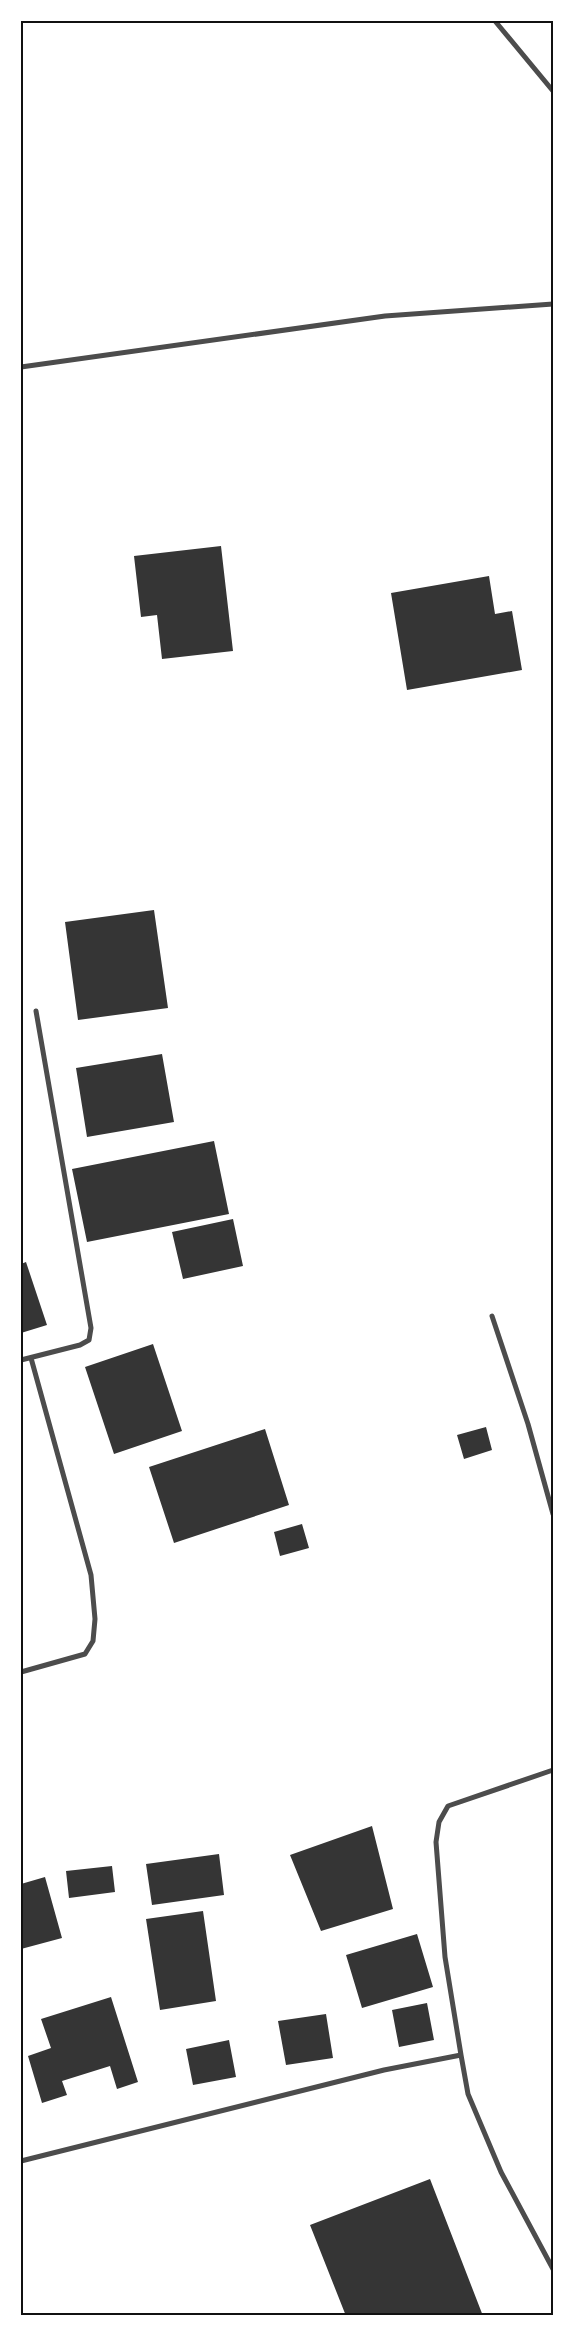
<svg xmlns="http://www.w3.org/2000/svg" width="574" height="2337" viewBox="0 0 574 2337" font-family="Rubik,sans-serif">
<style>
.building{fill:#353535}
.lines{fill:none;stroke-linecap:round;stroke-linejoin:round}
.minor{stroke:#4c4c4c;stroke-width:5}
.neatline{fill:none;stroke:#111;stroke-width:2}
</style>
<rect width="100%" height="100%" fill="#fff"/>
<!-- building -->
<path class="building" d="M 221,546 L 233,651 L 162,659 L 157,615 L 141,617 L 134,556 Z
M 489,576 L 495,614 L 512,611 L 522,670 L 407,690 L 391,593 Z
M 154,910 L 168,1008 L 78,1020 L 65,922 Z
M 162,1054 L 174,1122 L 87,1137 L 76,1068 Z
M 214,1141 L 229,1214 L 87,1242 L 72,1169 Z
M 233,1219 L 243,1266 L 183,1279 L 172,1232 Z
M 26,1262 L 47,1325 L 21,1333 L 21,1264 Z
M 153,1344 L 182,1431 L 114,1454 L 85,1367 Z
M 486,1427 L 492,1450 L 464,1459 L 457,1435 Z
M 265,1429 L 289,1505 L 174,1543 L 149,1467 Z
M 302,1524 L 309,1548 L 280,1556 L 274,1532 Z
M 372,1826 L 393,1909 L 321,1931 L 290,1855 Z
M 219,1854 L 224,1895 L 152,1905 L 146,1864 Z
M 112,1866 L 115,1892 L 69,1898 L 66,1871 Z
M 45,1877 L 62,1938 L 21,1949 L 21,1884 Z
M 203,1911 L 216,2001 L 160,2010 L 146,1919 Z
M 417,1934 L 433,1987 L 362,2008 L 346,1955 Z
M 111,1997 L 138,2082 L 117,2089 L 110,2066 L 62,2081 L 67,2095 L 42,2103 L 28,2056 L 51,2048 L 41,2019 Z
M 427,2003 L 434,2040 L 399,2047 L 392,2010 Z
M 326,2014 L 333,2058 L 286,2065 L 278,2021 Z
M 229,2040 L 236,2077 L 193,2085 L 186,2049 Z
M 430,2179 L 483,2316 L 346,2316 L 310,2225 Z"/>
<g class="lines">
<!-- minor -->
<path class="minor" d="M 495,21 L 553,91
M 21,367 L 385,316 L 553,304
M 492,1316 L 528,1424 L 553,1514
M 21,1360 L 80,1345 L 89,1340 L 91,1328 L 36,1011
M 21,1672 L 85,1654 L 93,1641 L 95,1619 L 91,1575 L 31,1358
M 461,2055 L 445,1957 L 436,1842 L 439,1822 L 448,1806 L 553,1770
M 21,2161 L 384,2070 L 461,2055 L 468,2094 L 501,2172 L 553,2269"/>
</g>
<!-- border -->
<rect width="574" height="2337" fill="none" stroke="#ffffff" stroke-width="45"/>
<rect x="22" y="22" width="530" height="2292" class="neatline"/>
</svg>
